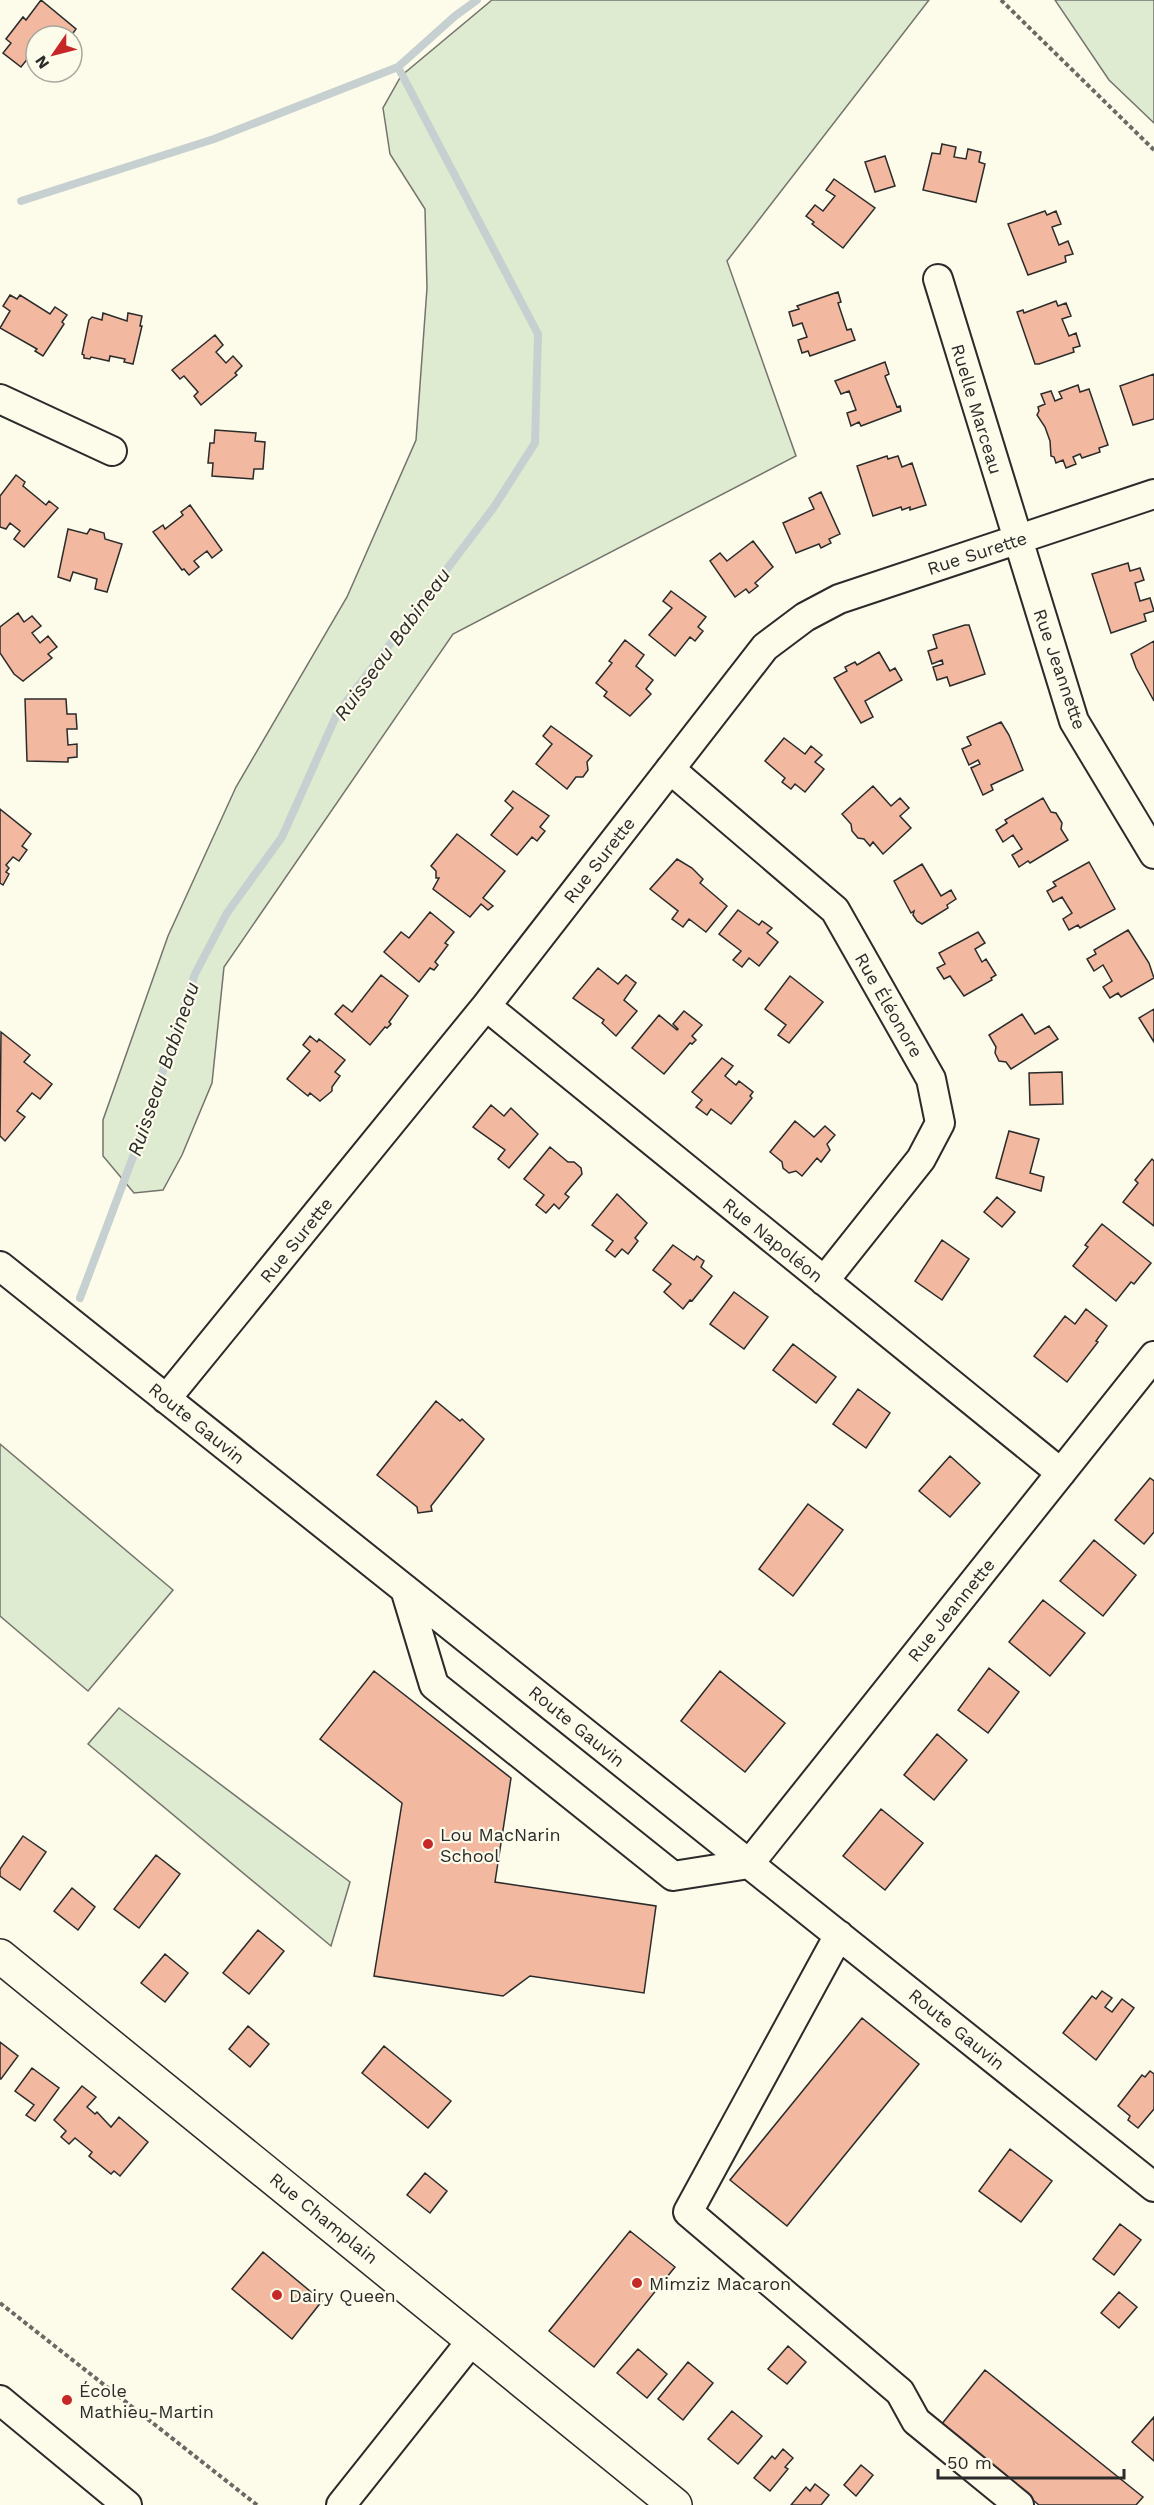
<svg xmlns="http://www.w3.org/2000/svg" width="1154" height="2505" viewBox="0 0 1154 2505" font-family="'Work Sans',sans-serif">
<style>
.green{fill:#deebd1;stroke:#74746e;stroke-width:1.5}
.lines{fill:none;stroke-linecap:round;stroke-linejoin:round}
.stream{stroke:#c7d0d0;stroke-width:8}
.building{fill:#f2b8a0;stroke:#2b2b2b;stroke-width:1.5}
.minor-casing{stroke:#2b2b2b;stroke-width:32}
.major-casing{stroke:#2b2b2b;stroke-width:36}
.path{stroke:#6a6964;stroke-width:4;stroke-dasharray:4.5 3;stroke-linecap:butt}
.minor{stroke:#fdfbea;stroke-width:28}
.major{stroke:#fdfbea;stroke-width:33}
.poi-dot{fill:#c62828;stroke:#fdfbea;stroke-width:2}
.labels{text-anchor:middle;dominant-baseline:central;stroke-width:4.5;stroke-linejoin:round;paint-order:stroke}
.street-label{font-size:18px;fill:#2b2b2b;stroke:#fdfbea}
.poi-label{font-size:18px;fill:#2b2b2b;stroke:#fdfbea;text-anchor:start}
.water-label{font-size:20px;font-style:italic;fill:#2b2b2b;stroke:#fdfbea}
</style>
<rect width="100%" height="100%" fill="#fdfbea"/>
<!-- green -->
<path class="green" d="M 492,0 L 929,0 L 727,261 L 796,456 L 453,634 L 224,967 L 212,1083 L 182,1155 L 163,1190 L 134,1193 L 103,1156 L 103,1120 L 168,936 L 236,787 L 347,597 L 416,440 L 427,288 L 425,209 L 390,154 L 383,108 L 401,76 Z
M 1055,0 L 1154,0 L 1154,123 L 1109,80 Z
M 0,1444 L 173,1590 L 88,1691 L 0,1616 Z
M 119,1708 L 350,1882 L 331,1946 L 88,1744 Z"/>
<g class="lines">
<!-- stream -->
<path class="stream" d="M 21,201 L 214,139 L 398,67 L 455,16 L 477,0
M 80,1298 L 145,1125 L 195,974 L 227,913 L 282,837 L 337,714 L 494,507 L 535,443 L 538,334 L 398,67"/>
</g>
<!-- building -->
<path class="building" d="M 41,0 L 76,29 L 71,36 L 36,36 L 36,61 L 29,57 L 21,67 L 3,53 L 11,43 L 6,39 L 23,17 L 26,20 Z
M 942,144 L 956,147 L 954,157 L 966,159 L 968,149 L 981,152 L 979,162 L 985,164 L 976,202 L 923,190 L 932,153 L 940,154 Z
M 885,156 L 895,186 L 875,192 L 865,162 Z
M 834,179 L 875,208 L 843,248 L 812,224 L 814,222 L 806,216 L 815,205 L 823,211 L 835,196 L 826,190 Z
M 1045,211 L 1047,215 L 1056,211 L 1061,224 L 1052,227 L 1059,245 L 1068,241 L 1073,254 L 1065,256 L 1066,262 L 1028,275 L 1008,224 Z
M 838,292 L 841,302 L 838,303 L 847,330 L 851,329 L 855,340 L 810,356 L 808,351 L 802,353 L 798,340 L 807,337 L 802,323 L 793,326 L 789,312 L 799,309 L 797,306 Z
M 10,295 L 17,299 L 20,295 L 50,314 L 55,307 L 67,315 L 62,322 L 64,324 L 43,356 L 35,351 L 37,349 L 0,328 L 10,311 L 3,306 Z
M 1056,301 L 1058,306 L 1066,303 L 1071,316 L 1062,319 L 1069,336 L 1076,333 L 1080,346 L 1073,348 L 1074,352 L 1039,364 L 1035,364 L 1017,312 L 1023,310 L 1024,313 Z
M 103,313 L 127,321 L 128,313 L 142,316 L 140,326 L 142,326 L 133,364 L 124,362 L 125,359 L 110,356 L 109,361 L 91,357 L 90,359 L 84,358 L 84,355 L 82,354 L 89,320 L 92,317 L 102,320 Z
M 215,335 L 223,345 L 216,352 L 226,363 L 233,356 L 242,366 L 235,373 L 237,375 L 201,405 L 194,396 L 198,392 L 184,376 L 180,379 L 172,370 Z
M 885,362 L 889,374 L 885,376 L 897,407 L 900,406 L 901,411 L 861,426 L 859,422 L 851,426 L 847,413 L 856,410 L 849,391 L 841,394 L 835,381 Z
M 1154,374 L 1154,419 L 1133,425 L 1120,386 Z
M 1078,385 L 1080,392 L 1089,389 L 1108,445 L 1099,448 L 1100,452 L 1082,458 L 1080,454 L 1073,457 L 1076,464 L 1066,468 L 1063,460 L 1056,463 L 1054,457 L 1051,456 L 1050,441 L 1045,427 L 1037,415 L 1039,411 L 1038,407 L 1045,404 L 1041,394 L 1051,391 L 1055,401 L 1062,398 L 1059,392 Z
M 215,430 L 256,433 L 255,441 L 265,442 L 263,469 L 254,469 L 253,479 L 212,476 L 213,463 L 208,463 L 210,443 L 214,443 Z
M 887,456 L 888,459 L 898,456 L 902,467 L 912,463 L 926,505 L 910,510 L 910,507 L 902,510 L 901,507 L 873,516 L 857,466 Z
M 16,475 L 25,482 L 23,486 L 46,505 L 49,501 L 58,508 L 24,547 L 14,539 L 20,531 L 10,523 L 6,529 L 0,527 L 0,496 Z
M 821,492 L 840,534 L 829,539 L 831,543 L 821,548 L 819,544 L 796,553 L 783,523 L 814,509 L 809,498 Z
M 190,505 L 222,550 L 212,558 L 207,551 L 194,561 L 199,567 L 189,575 L 184,569 L 182,570 L 153,532 L 163,525 L 165,529 L 183,515 L 181,512 Z
M 68,529 L 87,534 L 90,529 L 104,533 L 105,539 L 122,544 L 107,592 L 95,589 L 97,579 L 73,572 L 70,581 L 58,577 Z
M 753,541 L 773,567 L 755,583 L 758,586 L 749,593 L 746,589 L 735,597 L 710,561 L 720,553 L 727,561 Z
M 1128,563 L 1130,571 L 1140,568 L 1144,580 L 1135,583 L 1140,601 L 1150,598 L 1154,611 L 1144,614 L 1146,621 L 1111,633 L 1092,574 Z
M 671,591 L 706,617 L 698,627 L 703,631 L 695,641 L 690,637 L 675,656 L 649,635 L 672,608 L 663,601 Z
M 18,613 L 24,622 L 32,616 L 41,626 L 32,633 L 40,643 L 48,636 L 57,647 L 48,654 L 52,658 L 23,681 L 14,674 L 0,653 L 0,627 Z
M 965,625 L 969,625 L 985,674 L 950,686 L 947,677 L 937,680 L 933,667 L 943,664 L 942,660 L 932,664 L 928,651 L 937,648 L 933,635 Z
M 625,640 L 644,655 L 636,666 L 653,680 L 646,689 L 651,694 L 630,716 L 604,696 L 607,692 L 596,683 L 612,663 L 609,661 Z
M 1154,641 L 1154,701 L 1136,668 L 1131,654 Z
M 879,652 L 890,671 L 895,668 L 902,680 L 865,701 L 873,717 L 861,723 L 834,678 L 847,671 L 845,667 L 855,662 L 857,665 Z
M 25,699 L 66,699 L 67,714 L 76,714 L 77,729 L 67,729 L 68,745 L 77,744 L 77,757 L 68,758 L 68,762 L 27,761 Z
M 1001,722 L 1009,735 L 1023,770 L 991,785 L 993,790 L 983,795 L 971,768 L 980,764 L 978,760 L 969,765 L 962,749 L 971,745 L 967,737 Z
M 551,726 L 592,756 L 587,762 L 588,770 L 583,777 L 576,777 L 567,789 L 536,764 L 552,744 L 543,736 Z
M 784,738 L 805,754 L 811,746 L 822,755 L 815,762 L 824,769 L 805,792 L 795,784 L 791,789 L 782,782 L 785,778 L 765,761 Z
M 873,786 L 891,806 L 900,798 L 909,808 L 900,816 L 911,828 L 883,854 L 873,842 L 870,846 L 864,839 L 858,838 L 852,831 L 851,824 L 842,814 Z
M 513,791 L 549,816 L 540,827 L 545,831 L 537,841 L 532,837 L 517,855 L 491,835 L 513,808 L 505,801 Z
M 1043,798 L 1051,812 L 1056,813 L 1062,823 L 1061,829 L 1068,840 L 1030,863 L 1028,861 L 1019,867 L 1012,855 L 1022,849 L 1013,835 L 1003,842 L 996,830 L 1007,823 L 1005,820 Z
M 0,809 L 31,834 L 22,846 L 27,850 L 19,861 L 13,857 L 6,865 L 9,868 L 6,872 L 9,874 L 3,885 L 0,883 Z
M 457,834 L 505,871 L 483,898 L 493,906 L 488,910 L 481,904 L 470,917 L 433,889 L 439,878 L 436,878 L 436,871 L 431,866 Z
M 677,859 L 692,868 L 703,879 L 700,883 L 727,906 L 706,932 L 689,919 L 683,927 L 672,919 L 678,911 L 650,889 Z
M 1089,862 L 1115,909 L 1080,928 L 1078,925 L 1069,930 L 1063,919 L 1072,913 L 1062,897 L 1053,902 L 1047,891 L 1056,886 L 1053,882 Z
M 922,864 L 941,896 L 951,890 L 956,899 L 947,905 L 948,908 L 922,924 L 917,921 L 913,915 L 914,911 L 911,913 L 894,881 Z
M 738,910 L 759,925 L 762,921 L 772,928 L 767,933 L 778,942 L 759,966 L 749,958 L 742,967 L 733,960 L 741,951 L 719,934 Z
M 430,912 L 454,932 L 445,943 L 448,945 L 435,962 L 438,965 L 434,970 L 430,968 L 419,982 L 384,952 L 401,932 L 409,938 Z
M 1128,930 L 1149,963 L 1154,978 L 1121,997 L 1118,993 L 1110,998 L 1103,987 L 1112,981 L 1103,965 L 1094,971 L 1087,959 L 1096,954 L 1094,950 Z
M 978,932 L 985,943 L 975,949 L 982,962 L 986,959 L 996,975 L 991,978 L 992,980 L 964,996 L 950,976 L 944,979 L 937,968 L 945,964 L 939,953 Z
M 598,968 L 618,984 L 626,975 L 636,983 L 624,1000 L 637,1011 L 616,1036 L 602,1023 L 604,1020 L 573,998 Z
M 381,975 L 408,996 L 389,1022 L 391,1024 L 387,1028 L 385,1027 L 370,1045 L 335,1014 L 343,1005 L 352,1012 Z
M 790,976 L 823,1002 L 789,1043 L 778,1035 L 786,1025 L 765,1009 Z
M 1154,1009 L 1154,1042 L 1139,1018 Z
M 684,1011 L 702,1025 L 692,1036 L 696,1040 L 692,1044 L 690,1043 L 664,1074 L 632,1048 L 659,1015 L 677,1030 L 678,1029 L 673,1024 Z
M 1022,1014 L 1035,1034 L 1049,1026 L 1058,1039 L 1011,1069 L 1006,1062 L 999,1061 L 995,1053 L 996,1047 L 989,1035 Z
M 1,1032 L 30,1055 L 24,1062 L 52,1084 L 40,1099 L 32,1093 L 17,1111 L 25,1117 L 5,1141 L 0,1136 Z
M 310,1036 L 317,1042 L 319,1039 L 345,1060 L 335,1072 L 340,1076 L 332,1087 L 332,1091 L 320,1101 L 310,1093 L 308,1096 L 287,1079 L 310,1051 L 303,1045 Z
M 722,1058 L 733,1066 L 725,1076 L 736,1085 L 739,1081 L 753,1092 L 750,1096 L 752,1098 L 731,1124 L 711,1109 L 707,1115 L 696,1107 L 702,1100 L 692,1092 Z
M 1062,1072 L 1063,1104 L 1030,1105 L 1029,1073 Z
M 491,1105 L 504,1116 L 511,1108 L 538,1134 L 509,1168 L 498,1159 L 505,1150 L 473,1127 Z
M 795,1121 L 814,1137 L 825,1126 L 835,1135 L 827,1144 L 830,1150 L 821,1162 L 817,1158 L 802,1176 L 796,1171 L 789,1173 L 783,1168 L 782,1162 L 770,1152 Z
M 1009,1131 L 1039,1139 L 1030,1173 L 1044,1177 L 1041,1191 L 996,1178 Z
M 550,1147 L 568,1162 L 574,1162 L 581,1168 L 582,1174 L 565,1194 L 569,1197 L 559,1209 L 554,1204 L 546,1213 L 536,1205 L 544,1195 L 524,1179 Z
M 1152,1159 L 1154,1161 L 1154,1226 L 1123,1202 L 1138,1183 L 1135,1180 Z
M 617,1194 L 647,1223 L 635,1238 L 638,1241 L 628,1254 L 622,1249 L 615,1257 L 606,1250 L 613,1241 L 592,1225 Z
M 997,1197 L 1015,1212 L 1002,1227 L 984,1212 Z
M 1102,1224 L 1151,1263 L 1134,1284 L 1131,1282 L 1116,1301 L 1073,1266 L 1088,1247 L 1085,1245 Z
M 942,1240 L 969,1259 L 942,1300 L 915,1281 Z
M 673,1245 L 694,1260 L 697,1256 L 704,1261 L 701,1267 L 712,1276 L 692,1301 L 690,1300 L 683,1309 L 664,1292 L 671,1284 L 653,1270 Z
M 734,1292 L 768,1317 L 744,1349 L 710,1324 Z
M 1086,1309 L 1107,1326 L 1096,1341 L 1098,1342 L 1067,1382 L 1034,1356 L 1065,1316 L 1075,1324 Z
M 793,1344 L 836,1377 L 816,1403 L 773,1370 Z
M 858,1389 L 890,1413 L 866,1448 L 833,1424 Z
M 436,1401 L 460,1421 L 462,1419 L 484,1439 L 431,1506 L 432,1511 L 418,1513 L 417,1507 L 377,1475 Z
M 950,1456 L 980,1483 L 950,1517 L 919,1491 Z
M 1150,1478 L 1154,1481 L 1154,1532 L 1144,1544 L 1115,1520 Z
M 808,1504 L 843,1530 L 793,1596 L 759,1569 Z
M 1094,1540 L 1136,1575 L 1103,1616 L 1060,1581 Z
M 1043,1600 L 1085,1633 L 1050,1676 L 1009,1642 Z
M 989,1668 L 1019,1692 L 988,1733 L 958,1710 Z
M 374,1671 L 511,1778 L 495,1882 L 656,1906 L 644,1993 L 530,1976 L 503,1996 L 374,1976 L 402,1803 L 320,1739 Z
M 720,1671 L 785,1723 L 745,1772 L 681,1721 Z
M 937,1734 L 967,1760 L 934,1800 L 904,1775 Z
M 881,1809 L 923,1843 L 885,1890 L 843,1856 Z
M 23,1836 L 46,1852 L 20,1890 L 0,1876 L 0,1869 Z
M 156,1855 L 180,1874 L 139,1928 L 114,1909 Z
M 72,1888 L 95,1907 L 78,1930 L 54,1911 Z
M 258,1930 L 284,1951 L 249,1994 L 223,1973 Z
M 165,1954 L 188,1973 L 165,2002 L 141,1983 Z
M 1102,1991 L 1112,1998 L 1105,2007 L 1112,2012 L 1122,1999 L 1134,2008 L 1096,2060 L 1063,2033 L 1092,1996 L 1096,1999 Z
M 862,2018 L 919,2064 L 787,2226 L 730,2180 Z
M 248,2026 L 269,2044 L 250,2067 L 229,2049 Z
M 0,2042 L 18,2056 L 1,2079 L 0,2079 Z
M 384,2046 L 451,2101 L 428,2128 L 362,2073 Z
M 32,2068 L 59,2088 L 35,2121 L 26,2115 L 34,2105 L 15,2091 Z
M 1150,2071 L 1154,2074 L 1154,2109 L 1138,2128 L 1128,2120 L 1130,2116 L 1118,2106 L 1142,2075 L 1145,2077 Z
M 82,2086 L 96,2097 L 87,2107 L 95,2114 L 97,2112 L 111,2127 L 119,2117 L 148,2142 L 120,2176 L 114,2171 L 111,2174 L 89,2156 L 92,2152 L 75,2138 L 69,2144 L 61,2137 L 66,2131 L 54,2120 Z
M 1010,2149 L 1052,2181 L 1021,2222 L 979,2191 Z
M 425,2173 L 447,2191 L 430,2213 L 407,2195 Z
M 1120,2224 L 1141,2240 L 1114,2275 L 1093,2259 Z
M 630,2231 L 675,2267 L 594,2367 L 549,2331 Z
M 263,2252 L 322,2301 L 292,2339 L 232,2289 Z
M 1119,2292 L 1137,2307 L 1119,2328 L 1101,2313 Z
M 788,2346 L 806,2362 L 787,2384 L 768,2369 Z
M 638,2349 L 667,2374 L 647,2398 L 617,2373 Z
M 688,2362 L 713,2383 L 683,2420 L 658,2399 Z
M 985,2370 L 1143,2497 L 1136,2505 L 1039,2505 L 941,2425 Z
M 732,2411 L 762,2436 L 738,2464 L 708,2439 Z
M 1154,2417 L 1154,2461 L 1132,2442 Z
M 783,2449 L 793,2458 L 785,2467 L 788,2469 L 770,2491 L 754,2478 L 772,2456 L 775,2459 Z
M 861,2465 L 873,2475 L 856,2496 L 844,2485 Z
M 815,2484 L 829,2495 L 821,2505 L 791,2505 L 806,2487 L 810,2491 Z"/>
<g class="lines">
<!-- minor casing -->
<g class="minor-casing">
<path id="minor" d="M 938,279 L 1074,721 L 1154,854
M 0,399 L 112,451
M 670,769 L 835,910 L 931,1079 L 940,1123 L 921,1159 L 824,1281
M 486,1006 L 1061,1473
M 0,1266 L 1154,2187
M 166,1399 L 486,1006 L 765,647 L 805,617 L 839,599 L 1154,494
M 405,1589 L 434,1685 L 673,1876 L 749,1864 L 1154,1356
M 839,1935 L 688,2212 L 900,2392 L 916,2421 L 1019,2505
M 0,2400 L 127,2505
M 341,2505 L 473,2339"/>
</g>
<!-- major casing -->
<g class="major-casing">
<path id="major" d="M 0,1956 L 675,2505"/>
</g>
<!-- path -->
<path class="path" d="M 1001,0 L 1154,150
M 0,2303 L 257,2505"/>
<!-- minor -->
<use href="#minor" class="minor"/>
<!-- major -->
<use href="#major" class="major"/>
</g>
<!-- markers -->
<g class="poi-dot">
<circle cx="428" cy="1844" r="6"/>
<circle cx="637" cy="2283" r="6"/>
<circle cx="277" cy="2295" r="6"/>
<circle cx="67" cy="2400" r="6"/>
</g>
<g class="labels">
<!-- street labels -->
<g class="street-label">
<text transform="translate(977 409) rotate(73)">Ruelle Marceau</text>
<text transform="translate(977 553) rotate(-18)">Rue Surette</text>
<text transform="translate(1060 669) rotate(71)">Rue Jeannette</text>
<text transform="translate(599 860) rotate(-52)">Rue Surette</text>
<text transform="translate(889 1005) rotate(60)">Rue Éléonore</text>
<text transform="translate(296 1240) rotate(-51)">Rue Surette</text>
<text transform="translate(773 1240) rotate(39)">Rue Napoléon</text>
<text transform="translate(197 1423) rotate(39)">Route Gauvin</text>
<text transform="translate(951 1610) rotate(-51)">Rue Jeannette</text>
<text transform="translate(577 1726) rotate(39)">Route Gauvin</text>
<text transform="translate(957 2029) rotate(39)">Route Gauvin</text>
<text transform="translate(324 2218) rotate(39)">Rue Champlain</text>
</g>
<!-- poi labels -->
<g class="poi-label">
<text x="440" y="1834">Lou MacNarin<tspan x="440" dy="21">School</tspan></text>
<text x="649" y="2283">Mimziz Macaron</text>
<text x="289" y="2295">Dairy Queen</text>
<text x="79" y="2390">École<tspan x="79" dy="21">Mathieu-Martin</tspan></text>
</g>
<!-- water labels -->
<g class="water-label">
<text transform="translate(392 644) rotate(-54)">Ruisseau Babineau</text>
<text transform="translate(163 1069) rotate(-71)">Ruisseau Babineau</text>
</g>
</g>
<!-- north arrow -->
<g transform="translate(54 54) rotate(235)"><circle r="28" fill="#fdfbea" stroke="#a9a89e" stroke-width="1.5"/>
<path d="M0-4.5L10 22L0 15L-10 22Z" fill="#c62828"/>
<text y="-9" font-size="16" font-weight="bold" text-anchor="middle" fill="#2b2b2b">N</text>
</g>
<!-- scale -->
<path d="M938 2469v9h186v-9" fill="none" stroke="#2b2b2b" stroke-width="3"/>
<text x="947" y="2469" font-size="18" fill="#2b2b2b" stroke="#fdfbea" stroke-width="4.5" paint-order="stroke">50 m</text>
</svg>
